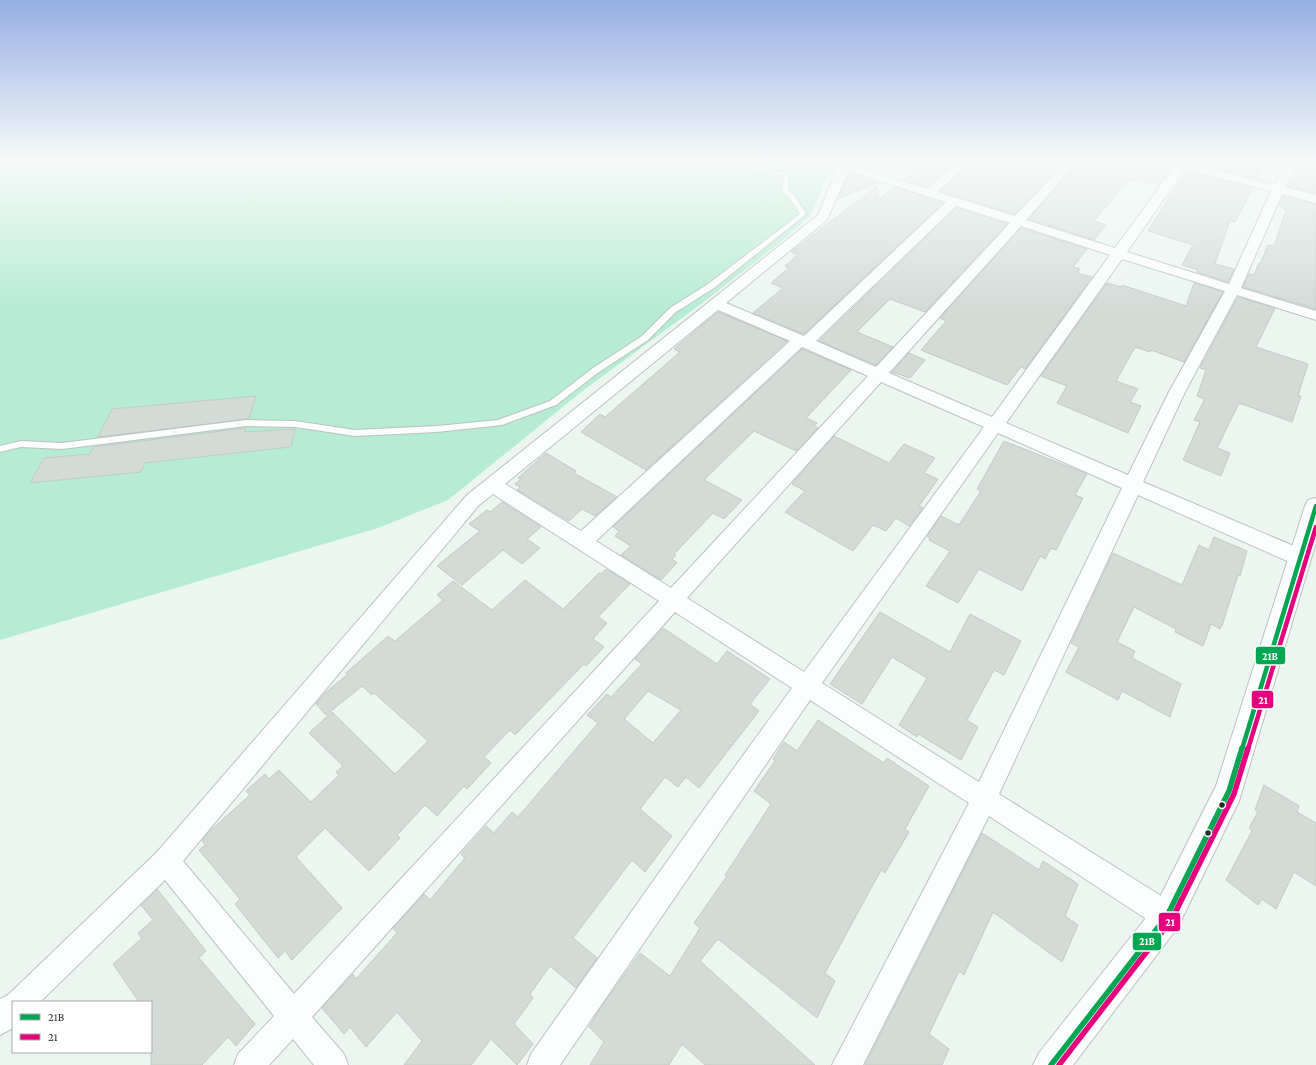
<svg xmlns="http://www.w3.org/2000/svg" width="1316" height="1065" viewBox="0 0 1316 1065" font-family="'Crimson Pro',serif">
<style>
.green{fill:#b7ecd4}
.building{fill:#d3dbd7;stroke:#c2cac6;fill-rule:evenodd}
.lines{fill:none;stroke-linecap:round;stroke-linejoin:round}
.service-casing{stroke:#bbc2be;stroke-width:2}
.minor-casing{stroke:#bbc2be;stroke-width:2}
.primary-casing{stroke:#bbc2be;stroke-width:2}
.service{fill:#fcfefd;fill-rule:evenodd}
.minor{fill:#fcfefd;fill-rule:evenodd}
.primary{fill:#fcfefd;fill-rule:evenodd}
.bus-1-far1-casing{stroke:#fff;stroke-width:8}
.bus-1-casing{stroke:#fff;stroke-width:8}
.bus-2-far1-casing{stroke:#fff;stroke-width:8}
.bus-2-casing{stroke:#fff;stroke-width:8}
.bus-1-far1{stroke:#00a651;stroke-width:4.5}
.bus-1{stroke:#00a651;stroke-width:5.5}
.bus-2-far1{stroke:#e5007d;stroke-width:4.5}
.bus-2{stroke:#e5007d;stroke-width:5.5}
.bus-dot{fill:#262d29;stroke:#fff;stroke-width:1.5}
.line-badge{stroke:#fff;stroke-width:1.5}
.badge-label{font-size:11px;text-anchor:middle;font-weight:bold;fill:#fff}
</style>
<rect width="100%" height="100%" fill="#ebf6f1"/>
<!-- green -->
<path class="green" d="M 0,161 L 837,161 L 823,185 L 814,208 L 809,217 L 778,244 L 701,304 L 585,389 L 448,500 L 378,528 L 0,640 Z"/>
<!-- building -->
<path class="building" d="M 857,161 L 875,161 L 876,171 L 854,164 Z
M 926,161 L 958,161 L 927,187 L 903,180 Z
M 972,161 L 1065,161 L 1015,214 L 940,191 Z
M 1079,161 L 1166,161 L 1168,165 L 1173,167 L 1159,185 L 1137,179 L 1136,181 L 1129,180 L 1094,221 L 1106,225 L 1094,240 L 1029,219 Z
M 1191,161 L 1267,161 L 1257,179 Z
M 1299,161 L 1316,161 L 1316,193 L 1287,186 Z
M 1186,171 L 1253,188 L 1235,222 L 1230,221 L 1215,264 L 1234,269 L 1228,282 L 1197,272 L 1198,270 L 1182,265 L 1193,245 L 1148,231 Z
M 849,173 L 877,182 L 877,183 L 838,199 Z
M 877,186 L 879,200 L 894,187 L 943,203 L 804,334 L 753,313 L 783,288 L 771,283 L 789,268 L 785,266 L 798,254 L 791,252 Z
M 1283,196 L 1316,204 L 1316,309 L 1243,287 L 1249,274 L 1254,275 L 1259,263 L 1260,264 L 1268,245 L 1274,246 L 1286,210 L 1279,206 Z
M 956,208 L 1007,224 L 925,312 L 890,299 L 857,332 L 893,347 L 876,365 L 819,341 Z
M 1021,228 L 1087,249 L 1073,267 L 1080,269 L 1077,273 L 1092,277 L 1025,369 L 1021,367 L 1007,385 L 921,350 L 946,321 L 940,318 Z
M 1107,283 L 1121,287 L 1122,285 L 1186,306 L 1194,283 L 1223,292 L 1184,362 L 1151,350 L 1150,352 L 1135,347 L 1116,381 L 1138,389 L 1130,402 L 1141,406 L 1128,433 L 1057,403 L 1067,386 L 1041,376 Z
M 1238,297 L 1275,308 L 1256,347 L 1308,364 L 1298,395 L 1301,396 L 1292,422 L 1239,403 L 1217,448 L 1230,453 L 1221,476 L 1183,460 L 1200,422 L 1194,420 L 1205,399 L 1197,396 L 1206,370 L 1200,368 Z
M 718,312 L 787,341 L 646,470 L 581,432 L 600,414 L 605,417 L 680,352 L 674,349 Z
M 802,349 L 851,370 L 806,418 L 817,423 L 814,426 L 818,428 L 796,451 L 754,431 L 704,480 L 742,500 L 724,519 L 713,513 L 674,554 L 676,555 L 672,559 L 677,563 L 661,580 L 621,555 L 631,546 L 615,536 L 619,531 L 613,527 Z
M 909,353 L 925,360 L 910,378 L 892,372 Z
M 256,396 L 249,419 L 98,437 L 112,409 Z
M 246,428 L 245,432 L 295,429 L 291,447 L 145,463 L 141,472 L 30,483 L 44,458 L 90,454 L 94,447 Z
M 834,436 L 889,463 L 904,444 L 935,458 L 924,473 L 938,479 L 919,506 L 923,508 L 909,526 L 896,518 L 886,531 L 873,525 L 853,551 L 785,512 L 805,491 L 792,484 Z
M 1004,441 L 1087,474 L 1075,495 L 1083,498 L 1056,550 L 1051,548 L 1045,559 L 1040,556 L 1022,591 L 979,569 L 958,603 L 926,586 L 950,551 L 929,540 L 930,538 L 927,536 L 941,516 L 959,525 L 981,491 L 977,489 Z
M 546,453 L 576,471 L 574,473 L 617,497 L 595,516 L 582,509 L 569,521 L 517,490 L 520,487 L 515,484 L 521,479 L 518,478 Z
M 502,502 L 541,527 L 527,539 L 540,548 L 522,564 L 503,550 L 462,585 L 437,566 L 480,531 L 469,524 L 487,510 L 490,512 Z
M 1214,537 L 1247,551 L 1240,576 L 1238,575 L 1222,626 L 1221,626 L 1220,629 L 1211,624 L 1203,646 L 1175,632 L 1176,629 L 1134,607 L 1117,642 L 1135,651 L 1132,658 L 1181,684 L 1170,717 L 1122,691 L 1118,700 L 1066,672 L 1079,647 L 1071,643 L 1113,553 L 1182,585 L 1199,545 L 1209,550 Z
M 606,569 L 630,584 L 598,617 L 607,623 L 593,639 L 604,647 L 586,666 L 584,664 L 515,735 L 510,730 L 484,757 L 491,763 L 467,789 L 464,786 L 437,816 L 425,805 L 397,835 L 400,838 L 369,871 L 325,828 L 296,857 L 342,908 L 292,960 L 285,951 L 278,958 L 235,904 L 240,899 L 199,850 L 205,845 L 202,840 L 211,830 L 250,795 L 246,791 L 265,774 L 269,779 L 279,770 L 311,802 L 339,775 L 336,772 L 343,766 L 309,733 L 332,712 L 395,774 L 428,741 L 374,693 L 372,695 L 362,686 L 326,715 L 316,704 L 325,693 L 348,674 L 346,673 L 388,636 L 395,641 L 443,600 L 437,595 L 453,581 L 492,610 L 525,580 L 563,609 L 599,573 L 601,574 Z
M 880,612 L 950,652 L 970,614 L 1021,641 L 1004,675 L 994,670 L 967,720 L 978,727 L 961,760 L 918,734 L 917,737 L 899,725 L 927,678 L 892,657 L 862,704 L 830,684 Z
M 663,628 L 717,664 L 727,651 L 770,679 L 750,704 L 759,711 L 699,788 L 686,777 L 678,787 L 665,777 L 640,809 L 672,836 L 645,872 L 632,860 L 573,938 L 597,958 L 576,988 L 550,966 L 530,994 L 533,998 L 514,1024 L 533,1044 L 517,1065 L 491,1039 L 471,1065 L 404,1065 L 422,1041 L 397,1012 L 366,1047 L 350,1027 L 344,1034 L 322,1008 L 353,974 L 356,979 L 397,933 L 393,928 L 424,894 L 430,900 L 465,858 L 461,854 L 486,826 L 494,833 L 512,812 L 518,817 L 598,723 L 587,715 L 607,694 L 611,697 L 642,664 L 635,659 ZM 648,691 L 681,710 L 653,743 L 624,719 Z
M 818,720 L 884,763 L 887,758 L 929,786 L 905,829 L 909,832 L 885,873 L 881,870 L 825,973 L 835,981 L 817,1018 L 718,939 L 700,961 L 815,1065 L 705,1065 L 682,1044 L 669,1065 L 590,1065 L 604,1042 L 589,1027 L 600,1009 L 640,953 L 670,976 L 700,928 L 694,923 L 727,876 L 725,875 L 771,804 L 754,791 L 775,761 L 773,759 L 784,742 L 797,751 Z
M 1264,785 L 1299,806 L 1297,812 L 1316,823 L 1316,886 L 1294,872 L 1276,909 L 1262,899 L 1258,905 L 1226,880 L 1252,831 L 1249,828 L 1258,812 L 1255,810 Z
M 982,833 L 1039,870 L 1043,861 L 1078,884 L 1065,916 L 1078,925 L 1062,962 L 993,912 L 964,975 L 959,971 L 929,1034 L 949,1049 L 942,1065 L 865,1065 Z
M 157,889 L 206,951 L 199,958 L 255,1024 L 236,1046 L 228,1037 L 202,1065 L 151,1065 L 151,1002 L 139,1002 L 113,964 L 142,938 L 138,933 L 153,920 L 141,905 Z"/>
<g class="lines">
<!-- service casing -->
<g class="service-casing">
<path id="service" d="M 711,161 L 723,161 L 789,173 L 788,190 L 796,198 L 806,214 L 714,288 L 676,312 L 648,340 L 599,372 L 556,405 L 502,425 L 437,432 L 355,436 L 295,427 L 246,426 L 62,449 L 21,447 L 0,452 L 0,446 L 21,441 L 62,443 L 246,420 L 295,421 L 355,430 L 437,426 L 498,420 L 550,401 L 593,368 L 642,336 L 670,308 L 708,284 L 800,214 L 791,200 L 782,190 L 784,175 Z"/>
</g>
<!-- minor casing -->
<g class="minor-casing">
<path id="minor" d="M 842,161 L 853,161 L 851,165 L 927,189 L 960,161 L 971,161 L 937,192 L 1015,216 L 1067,161 L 1078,161 L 1026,220 L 1115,248 L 1175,166 L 1168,164 L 1167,161 L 1190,161 L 1189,163 L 1274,185 L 1288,161 L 1298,161 L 1285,187 L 1316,195 L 1316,203 L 1282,194 L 1241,288 L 1316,311 L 1316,320 L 1237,295 L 1185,392 L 1143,482 L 1308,552 L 1311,558 L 1308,564 L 1301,566 L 1294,564 L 1138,495 L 999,794 L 1177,906 L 1181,916 L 1177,926 L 1167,930 L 1157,926 L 989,816 L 863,1065 L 832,1065 L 969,803 L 810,700 L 560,1065 L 527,1065 L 531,1054 L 697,819 L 792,688 L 675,612 L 312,1017 L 344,1054 L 348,1065 L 314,1065 L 293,1039 L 269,1065 L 234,1065 L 238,1054 L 274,1016 L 165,880 L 40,1002 L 13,1002 L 13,1028 L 0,1035 L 0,999 L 8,995 L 157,852 L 467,495 L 818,215 L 838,166 ZM 1185,169 L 1271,191 L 1229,284 L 1127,252 ZM 848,171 L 946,202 L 804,336 L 726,303 L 827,220 ZM 956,206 L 1010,223 L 876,367 L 816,341 ZM 1021,226 L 1110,255 L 992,417 L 889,373 ZM 1122,259 L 1225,291 L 1169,392 L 1128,475 L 1006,423 ZM 718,310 L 790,341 L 581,531 L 505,484 ZM 802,347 L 868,376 L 671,588 L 596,541 ZM 881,382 L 984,427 L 804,672 L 687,598 ZM 998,433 L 1122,488 L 979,782 L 822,683 ZM 493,494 L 659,601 L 294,994 L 183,861 L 479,505 Z"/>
</g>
<!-- primary casing -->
<g class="primary-casing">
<path id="primary" d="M 1316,498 L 1316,542 L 1239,801 L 1178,927 L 1073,1065 L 1033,1065 L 1039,1053 L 1156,905 L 1216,786 L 1305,506 L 1308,500 Z"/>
</g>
<!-- service -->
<use href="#service" class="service"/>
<!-- minor -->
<use href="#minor" class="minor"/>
<!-- primary -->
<use href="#primary" class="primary"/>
<!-- bus-1-far1 casing -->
<g class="bus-1-far1-casing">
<path id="bus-1-far1" d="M 1242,749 L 1316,506"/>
</g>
<!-- bus-1 casing -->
<g class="bus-1-casing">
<path id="bus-1" d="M 1051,1065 L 1167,916 L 1229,791 L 1242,748"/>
</g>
<!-- bus-2-far1 casing -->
<g class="bus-2-far1-casing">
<path id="bus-2-far1" d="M 1248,749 L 1316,527"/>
</g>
<!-- bus-2 casing -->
<g class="bus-2-casing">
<path id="bus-2" d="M 1059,1065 L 1172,919 L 1234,794 L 1248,748"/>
</g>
<!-- bus-1-far1 -->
<use href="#bus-1-far1" class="bus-1-far1"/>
<!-- bus-1 -->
<use href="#bus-1" class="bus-1"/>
<!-- bus-2-far1 -->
<use href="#bus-2-far1" class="bus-2-far1"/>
<!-- bus-2 -->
<use href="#bus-2" class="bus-2"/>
</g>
<!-- sky -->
<linearGradient id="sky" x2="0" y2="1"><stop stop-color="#96aee3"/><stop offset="0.52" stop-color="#f6fbf9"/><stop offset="1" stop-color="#f6fbf9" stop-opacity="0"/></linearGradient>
<rect width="1316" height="310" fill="url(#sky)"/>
<!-- markers -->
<g class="bus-dot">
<circle cx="1222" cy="805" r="3.5"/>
<circle cx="1208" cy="833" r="3.5"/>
</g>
<g class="line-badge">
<rect x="1255" y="646" width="31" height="19" rx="4" fill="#00a651"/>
<rect x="1251" y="690" width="23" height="19" rx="4" fill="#e5007d"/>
<rect x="1158" y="912" width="23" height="20" rx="4" fill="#e5007d"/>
<rect x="1132" y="932" width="30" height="19" rx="4" fill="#00a651"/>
</g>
<g class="badge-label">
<text x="1270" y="660">21B</text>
<text x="1263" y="704">21</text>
<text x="1170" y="926">21</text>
<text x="1147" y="945">21B</text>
</g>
<!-- legend -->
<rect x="12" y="1001" width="140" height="52" fill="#ffffff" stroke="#a8aba9"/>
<rect x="20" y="1014" width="20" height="6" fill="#00a651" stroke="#a8aba9"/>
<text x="48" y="1021" font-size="12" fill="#262d29">21B</text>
<rect x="20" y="1034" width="20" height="6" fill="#e5007d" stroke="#a8aba9"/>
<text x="48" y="1041" font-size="12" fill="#262d29">21</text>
</svg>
